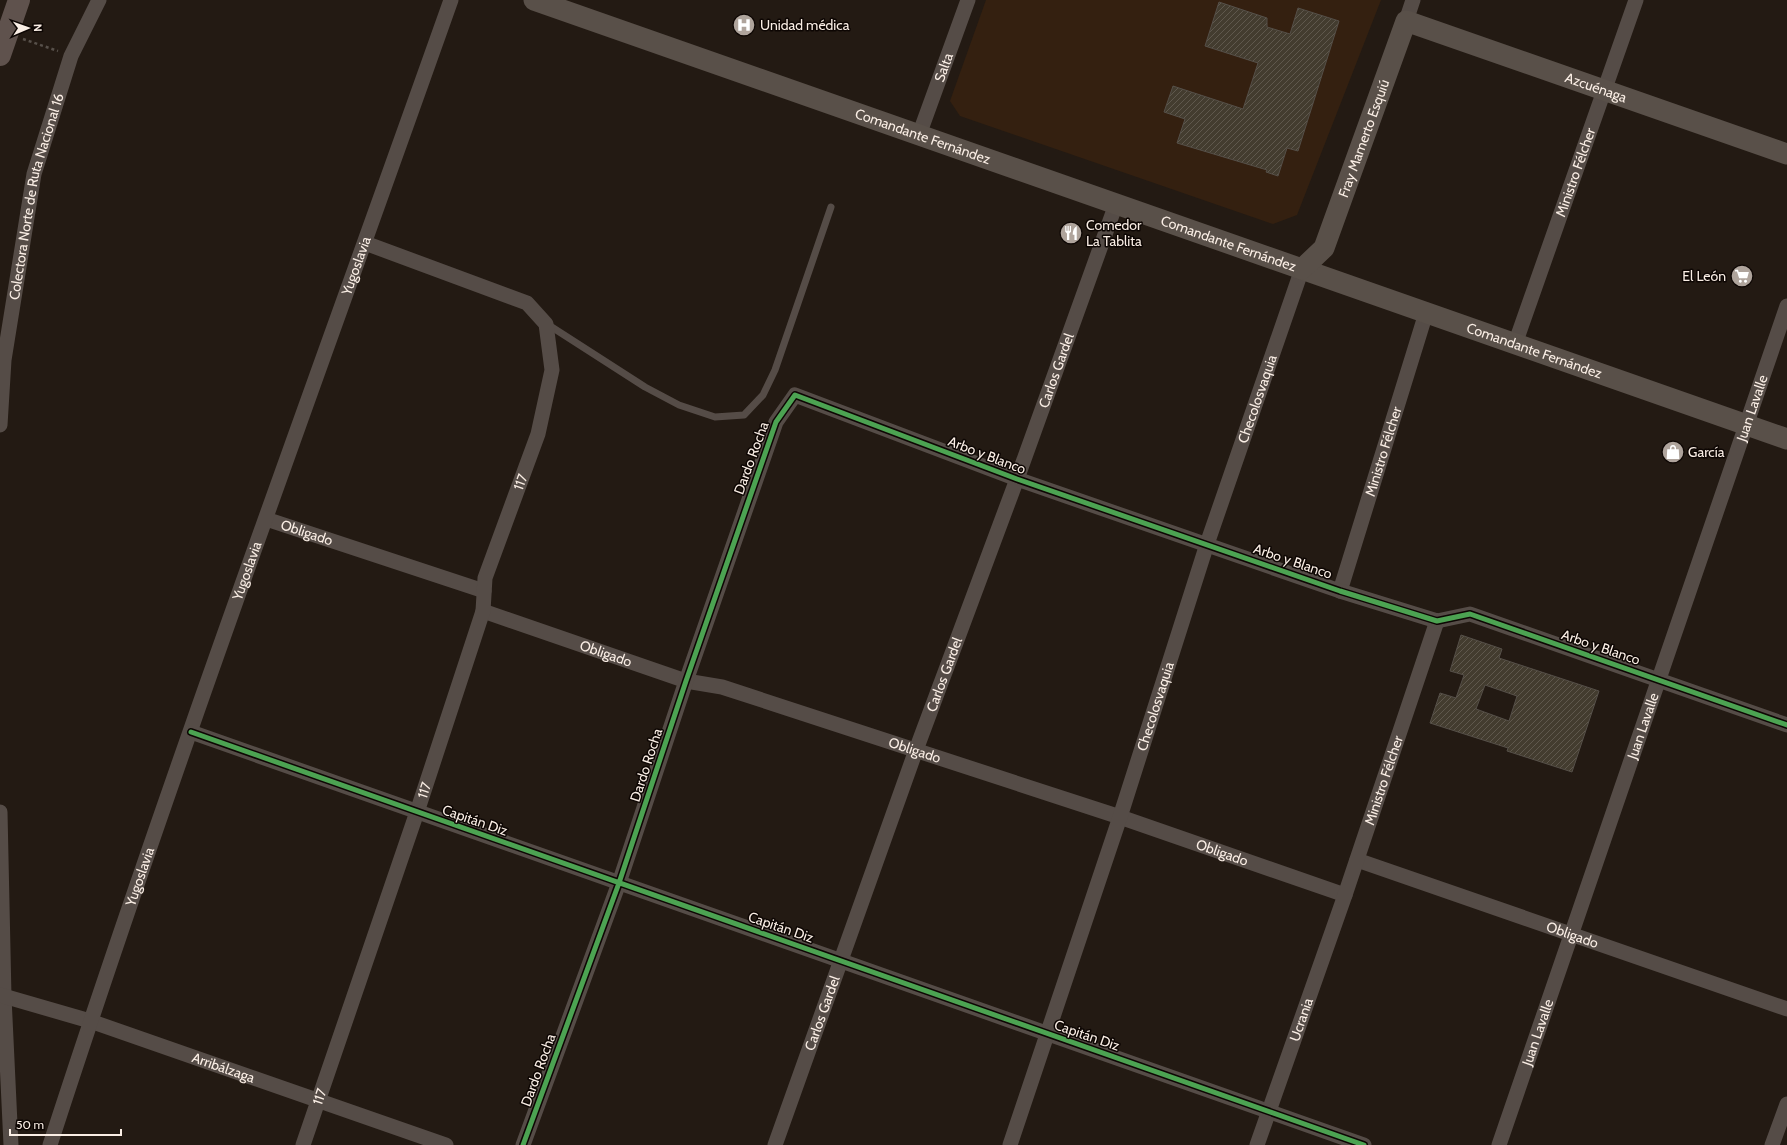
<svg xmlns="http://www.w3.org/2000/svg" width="1787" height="1145" viewBox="0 0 1787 1145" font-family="Cabin,sans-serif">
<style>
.built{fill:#342010}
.building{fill:url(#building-hatch);stroke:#554f48;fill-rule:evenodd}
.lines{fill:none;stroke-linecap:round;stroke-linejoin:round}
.path{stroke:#57504a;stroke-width:2.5;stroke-dasharray:3 3;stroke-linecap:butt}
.lane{stroke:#554c47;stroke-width:7}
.street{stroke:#554c47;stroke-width:15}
.secondary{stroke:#595049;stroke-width:21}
.highway{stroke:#5f524d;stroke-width:22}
.cycleway-casing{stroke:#0d0603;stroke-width:8}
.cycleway{stroke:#4ca352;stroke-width:5}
.labels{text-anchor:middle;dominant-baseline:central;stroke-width:3;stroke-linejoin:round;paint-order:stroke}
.poi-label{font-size:14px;fill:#faeee5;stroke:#0d0603;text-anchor:start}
.street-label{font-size:14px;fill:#faeee5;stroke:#0d0603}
</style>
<defs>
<pattern id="building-hatch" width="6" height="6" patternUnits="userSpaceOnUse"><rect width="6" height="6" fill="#433c2f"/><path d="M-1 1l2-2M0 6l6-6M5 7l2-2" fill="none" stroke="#5f584d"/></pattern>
</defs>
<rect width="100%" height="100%" fill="#231a13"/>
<!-- built -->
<path class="built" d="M 986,0 L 1381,0 L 1297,215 L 1273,224 L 960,116 L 950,101 Z"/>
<!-- building -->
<path class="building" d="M 1219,2 L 1267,18 L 1267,27 L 1290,34 L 1298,8 L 1339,21 L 1298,151 L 1287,148 L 1278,176 L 1266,172 L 1267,170 L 1177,143 L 1185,119 L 1164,112 L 1173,86 L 1243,109 L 1258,63 L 1205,46 Z
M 1461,635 L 1502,649 L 1499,658 L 1599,691 L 1572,772 L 1507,751 L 1508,748 L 1430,723 L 1440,693 L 1456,698 L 1464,675 L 1450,671 ZM 1485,685 L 1517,696 L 1509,721 L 1476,709 Z"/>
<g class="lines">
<!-- path -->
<path class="path" d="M 23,39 L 58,51"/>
<!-- lane -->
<path class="lane" d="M 547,324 L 645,387 L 679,405 L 715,417 L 744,415 L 763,395 L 775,370 L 831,207"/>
<!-- street -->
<g class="street">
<path d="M 1406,21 L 1413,0"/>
<path id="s1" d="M 919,135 L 968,0"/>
<path id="s2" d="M 1515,344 L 1636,0"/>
<path id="s3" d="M 0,425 L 4,360 L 34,174 L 71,56 L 99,0"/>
<path id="s4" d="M 266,519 L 484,591"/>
<path id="s5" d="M 1340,591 L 1426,313"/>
<path id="s6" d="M 483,611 L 686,681 L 722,687 L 1120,817 L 1345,895"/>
<path d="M 191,732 L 1364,1145"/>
<path d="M 0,812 L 4,997 L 11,1145"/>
<path id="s7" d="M 1357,860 L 1787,1009"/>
<path id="s8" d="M 0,995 L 90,1021 L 446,1145"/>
<path id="s9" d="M 50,1145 C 175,760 316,381 451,0"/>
<path id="s10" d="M 303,1145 L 417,812 L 483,611 L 485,578 L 538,434 L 552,370 L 546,324 L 527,303 L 365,243"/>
<path d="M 523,1145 L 619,883 L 686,681 L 776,422 L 795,395 L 1017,479 L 1340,591 L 1437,621 L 1470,614 L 1787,725"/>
<path id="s11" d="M 775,1145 L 916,750 L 1017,479 L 1116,204"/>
<path id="s12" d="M 1010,1145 L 1120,817 L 1207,544 L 1302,269"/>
<path id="s13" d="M 1257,1145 L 1345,895 L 1437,621"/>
<path id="s14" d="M 1499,1145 L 1787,306"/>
<path d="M 1772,1145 L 1787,1104"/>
</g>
<!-- secondary -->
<g class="secondary">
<path id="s15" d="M 534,0 L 1787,439"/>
<path id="s16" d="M 1302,269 L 1324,248 L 1406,21 L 1787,154"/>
</g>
<!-- highway -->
<path class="highway" d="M 0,55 L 19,0"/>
<!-- cycleway casing -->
<g class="cycleway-casing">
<path id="cycleway" d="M 191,732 L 1364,1145
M 523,1145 L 619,883 L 686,681 L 776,422 L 795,395 L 1017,479 L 1340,591 L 1437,621 L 1470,614 L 1787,725"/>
</g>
<!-- cycleway -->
<use href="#cycleway" class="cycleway"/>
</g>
<!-- icons -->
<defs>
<g id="hospital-disc" transform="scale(1.15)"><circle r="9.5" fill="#afa49c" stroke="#0d0603"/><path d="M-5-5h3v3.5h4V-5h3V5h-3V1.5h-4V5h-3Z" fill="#fff"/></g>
<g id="restaurant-disc" transform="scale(1.15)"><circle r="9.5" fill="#afa49c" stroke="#0d0603"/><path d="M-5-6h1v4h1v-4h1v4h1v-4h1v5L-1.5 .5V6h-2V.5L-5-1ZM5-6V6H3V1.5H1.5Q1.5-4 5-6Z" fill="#fff"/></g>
<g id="supermarket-disc" transform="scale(1.15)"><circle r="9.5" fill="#afa49c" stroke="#0d0603"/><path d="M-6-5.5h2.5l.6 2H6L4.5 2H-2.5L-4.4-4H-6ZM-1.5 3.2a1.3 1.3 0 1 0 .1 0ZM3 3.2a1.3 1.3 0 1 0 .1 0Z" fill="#fff"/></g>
<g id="shop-disc" transform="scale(1.15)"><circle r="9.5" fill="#afa49c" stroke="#0d0603"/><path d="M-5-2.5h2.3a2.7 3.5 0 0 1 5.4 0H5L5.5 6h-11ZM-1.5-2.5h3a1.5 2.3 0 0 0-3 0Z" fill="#fff"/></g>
</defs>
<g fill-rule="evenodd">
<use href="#hospital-disc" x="744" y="25"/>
<use href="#restaurant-disc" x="1071" y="233"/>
<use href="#supermarket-disc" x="1742" y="276"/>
<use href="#shop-disc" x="1673" y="452"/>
</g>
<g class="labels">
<!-- poi labels -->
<g class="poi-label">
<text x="760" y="25">Unidad médica</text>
<text x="1086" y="225">Comedor<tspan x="1086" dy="16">La Tablita</tspan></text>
<text x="1726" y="276" text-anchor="end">El León</text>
<text x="1688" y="452">García</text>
</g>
<!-- street labels -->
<g class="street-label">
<text stroke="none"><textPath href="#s1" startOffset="72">Salta</textPath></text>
<text stroke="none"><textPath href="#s16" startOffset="473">Azcuénaga</textPath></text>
<text stroke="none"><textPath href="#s15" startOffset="412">Comandante Fernández</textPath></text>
<text stroke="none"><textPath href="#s16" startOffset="147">Fray Mamerto Esquiú</textPath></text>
<text stroke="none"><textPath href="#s2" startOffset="182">Ministro Félcher</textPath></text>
<text stroke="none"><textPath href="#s3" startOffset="232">Colectora Norte de Ruta Nacional 16</textPath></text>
<text stroke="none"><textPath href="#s15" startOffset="736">Comandante Fernández</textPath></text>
<text stroke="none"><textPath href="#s9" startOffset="931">Yugoslavia</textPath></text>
<text stroke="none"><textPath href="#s15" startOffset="1060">Comandante Fernández</textPath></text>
<text stroke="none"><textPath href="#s11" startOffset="824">Carlos Gardel</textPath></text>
<text stroke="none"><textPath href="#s12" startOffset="786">Checolosvaquia</textPath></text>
<text stroke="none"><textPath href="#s14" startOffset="779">Juan Lavalle</textPath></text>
<text stroke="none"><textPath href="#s5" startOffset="146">Ministro Félcher</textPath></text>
<text transform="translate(987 455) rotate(21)">Arbo y Blanco</text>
<text transform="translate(751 458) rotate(-70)">Dardo Rocha</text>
<text stroke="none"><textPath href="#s10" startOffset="699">117</textPath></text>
<text stroke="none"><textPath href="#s4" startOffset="43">Obligado</textPath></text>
<text transform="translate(1293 561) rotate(19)">Arbo y Blanco</text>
<text stroke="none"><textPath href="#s9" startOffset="607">Yugoslavia</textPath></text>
<text transform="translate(1601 647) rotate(19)">Arbo y Blanco</text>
<text stroke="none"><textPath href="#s6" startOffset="130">Obligado</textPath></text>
<text stroke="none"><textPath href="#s11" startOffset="500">Carlos Gardel</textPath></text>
<text stroke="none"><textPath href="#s12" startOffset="462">Checolosvaquia</textPath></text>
<text stroke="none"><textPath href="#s14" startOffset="443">Juan Lavalle</textPath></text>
<text stroke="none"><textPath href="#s6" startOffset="454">Obligado</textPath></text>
<text transform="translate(646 765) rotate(-72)">Dardo Rocha</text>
<text stroke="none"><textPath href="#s13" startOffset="386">Ministro Félcher</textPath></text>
<text stroke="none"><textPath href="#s10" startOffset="375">117</textPath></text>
<text transform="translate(475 820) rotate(19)">Capitán Diz</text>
<text stroke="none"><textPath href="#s6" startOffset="778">Obligado</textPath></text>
<text stroke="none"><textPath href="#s9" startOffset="283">Yugoslavia</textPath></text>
<text transform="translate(781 927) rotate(19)">Capitán Diz</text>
<text stroke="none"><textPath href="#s7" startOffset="228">Obligado</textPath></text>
<text stroke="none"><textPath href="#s11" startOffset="140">Carlos Gardel</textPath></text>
<text stroke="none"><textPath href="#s13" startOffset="133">Ucrania</textPath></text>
<text stroke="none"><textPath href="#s14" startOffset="119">Juan Lavalle</textPath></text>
<text transform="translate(1087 1035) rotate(19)">Capitán Diz</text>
<text stroke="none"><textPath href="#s8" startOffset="235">Arribálzaga</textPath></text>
<text transform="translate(538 1070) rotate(-70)">Dardo Rocha</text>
<text stroke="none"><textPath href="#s10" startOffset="51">117</textPath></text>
</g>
</g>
<!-- north arrow -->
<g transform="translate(28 28) rotate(88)" stroke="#0d0603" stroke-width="3" paint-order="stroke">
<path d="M0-3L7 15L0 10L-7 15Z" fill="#faeee5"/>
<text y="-6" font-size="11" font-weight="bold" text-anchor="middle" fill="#faeee5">N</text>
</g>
<!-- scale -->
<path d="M10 1129v6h111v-6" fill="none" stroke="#faeee5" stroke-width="2"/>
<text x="16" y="1129" font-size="12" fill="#faeee5" stroke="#0d0603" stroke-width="3" paint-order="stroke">50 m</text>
</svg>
